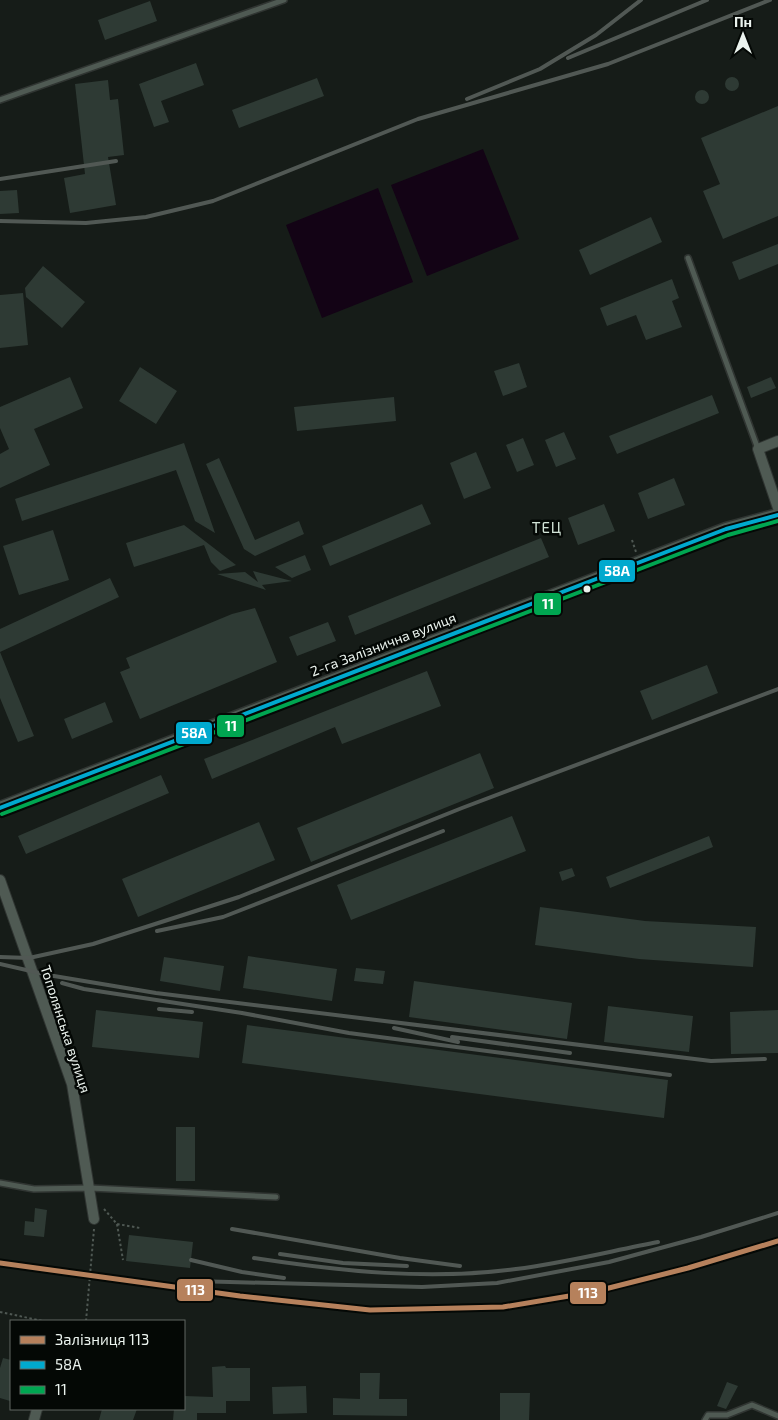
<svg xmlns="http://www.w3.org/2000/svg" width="778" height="1420" viewBox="0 0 778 1420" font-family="'Exo 2',sans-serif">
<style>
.water{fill:#130315}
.building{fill:#2e3a34}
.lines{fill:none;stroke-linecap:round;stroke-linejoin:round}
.service-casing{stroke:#303532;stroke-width:8}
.minor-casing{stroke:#303532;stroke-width:12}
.tertiary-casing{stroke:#303532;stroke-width:15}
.path{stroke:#4f5853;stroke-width:2;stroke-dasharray:2.5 2.5;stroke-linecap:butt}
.service{stroke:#4f5a53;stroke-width:5}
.minor{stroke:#4f5a53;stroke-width:10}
.tertiary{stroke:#4f5a53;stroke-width:12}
.rail{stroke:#515854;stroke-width:4}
.bus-1-casing{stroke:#040805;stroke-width:8}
.bus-2-casing{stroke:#040805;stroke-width:8}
.bus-1{stroke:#00a9ce;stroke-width:4}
.bus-2{stroke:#00a651;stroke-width:4}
.rail-1-casing{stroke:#040805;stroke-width:9}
.rail-1{stroke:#b6815c;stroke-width:5}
.bus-dot{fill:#ebf3ee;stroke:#040805;stroke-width:2}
.labels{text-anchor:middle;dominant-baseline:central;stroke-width:5;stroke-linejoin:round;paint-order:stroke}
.street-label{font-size:14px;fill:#ebf3ee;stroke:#040805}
.neighbourhood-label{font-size:15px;letter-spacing:1px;fill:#d3e4d8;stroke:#040805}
.line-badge{stroke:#040805;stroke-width:2}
.badge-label{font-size:14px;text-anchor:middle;font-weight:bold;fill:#fff}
</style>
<rect width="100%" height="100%" fill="#161c18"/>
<!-- water -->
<path class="water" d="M 483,149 L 519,239 L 427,276 L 391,185 Z
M 378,188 L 413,282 L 322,318 L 286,225 Z"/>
<!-- building -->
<path class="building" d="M 150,1 L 157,21 L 105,40 L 98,20 Z
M 196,63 L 204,85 L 161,101 L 169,122 L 154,127 L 139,84 Z
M725 84a7 7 0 1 1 14 0a7 7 0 1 1-14 0Z
M 317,78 L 324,96 L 239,128 L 232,110 Z
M 108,80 L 110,100 L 118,99 L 124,155 L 108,157 L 116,205 L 70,213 L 64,178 L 85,174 L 75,84 Z
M695 97a7 7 0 1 1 14 0a7 7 0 1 1-14 0Z
M 778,106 L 778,216 L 723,239 L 703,191 L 720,184 L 701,138 Z
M 17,190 L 19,213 L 0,214 L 0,191 Z
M 651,217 L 662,242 L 590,275 L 579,250 Z
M 778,244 L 778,264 L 739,280 L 732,262 Z
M 43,266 L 85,302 L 62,328 L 26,297 L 25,288 Z
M 672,279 L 679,298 L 672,301 L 682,327 L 646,340 L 636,315 L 607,326 L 600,308 Z
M 23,293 L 28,345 L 0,348 L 0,295 Z
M 519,363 L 527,387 L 503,396 L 494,371 Z
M 140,367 L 177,391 L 156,424 L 119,401 Z
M 70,377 L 83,408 L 34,429 L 50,465 L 0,488 L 0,454 L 9,449 L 0,428 L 0,407 Z
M 771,377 L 776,388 L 751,398 L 747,387 Z
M 712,395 L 719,413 L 617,454 L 609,436 Z
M 394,397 L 396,421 L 297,431 L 294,407 Z
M 564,432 L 576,459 L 556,467 L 545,440 Z
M 523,438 L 534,465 L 517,472 L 506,445 Z
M 184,443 L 215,533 L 195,521 L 176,470 L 22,521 L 15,499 Z
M 476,452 L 491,488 L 464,499 L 450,463 Z
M 219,458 L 255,540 L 299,521 L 304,534 L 255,556 L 244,549 L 206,464 Z
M 674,478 L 685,505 L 648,519 L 638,493 Z
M 422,504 L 431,524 L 330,566 L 322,546 Z
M 604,504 L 615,531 L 578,545 L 568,518 Z
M 184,525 L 236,565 L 220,571 L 211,562 L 204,545 L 134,567 L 126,543 Z
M 53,530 L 69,580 L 19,595 L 3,546 Z
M 541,538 L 549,557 L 355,635 L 348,616 Z
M 305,555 L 311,570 L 292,578 L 275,567 Z
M 253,571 L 292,581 L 262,585 L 266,590 L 217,574 L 245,572 L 258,582 Z
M 110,578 L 119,597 L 0,652 L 0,629 Z
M 255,608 L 277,662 L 140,719 L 120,672 L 130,668 L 126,658 L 232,614 Z
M 328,622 L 336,641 L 297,656 L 289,637 Z
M 0,652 L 34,736 L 18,742 L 0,698 Z
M 707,665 L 718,693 L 652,720 L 640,691 Z
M 427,671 L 441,706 L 342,744 L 335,727 L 212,779 L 204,759 Z
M 105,702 L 113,722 L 72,739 L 64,719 Z
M 480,753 L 494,788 L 311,862 L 297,828 Z
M 161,775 L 169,793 L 26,854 L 18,836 Z
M 512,816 L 526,851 L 351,920 L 337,885 Z
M 259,822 L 275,860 L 138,917 L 122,879 Z
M 709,836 L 713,847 L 610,888 L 606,877 Z
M 572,868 L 575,876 L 562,881 L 559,872 Z
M 540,907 L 645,921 L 756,927 L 753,967 L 639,959 L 535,945 Z
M 248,956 L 337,969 L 332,1001 L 243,988 Z
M 164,957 L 224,966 L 220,991 L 160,981 Z
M 356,968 L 385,971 L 383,984 L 354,981 Z
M 414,981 L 572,1003 L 567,1039 L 409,1017 Z
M 608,1006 L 693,1016 L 689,1052 L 604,1042 Z
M 96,1010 L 203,1022 L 199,1058 L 92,1047 Z
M 778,1010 L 778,1053 L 731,1054 L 730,1012 Z
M 247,1025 L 668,1080 L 664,1118 L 242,1063 Z
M 176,1127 L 195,1127 L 195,1181 L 176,1181 Z
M 35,1208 L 47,1210 L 44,1237 L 24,1235 L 25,1221 L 34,1222 Z
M 129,1235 L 193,1242 L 190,1268 L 126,1261 Z
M 3,1358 L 11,1360 L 10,1401 L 0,1398 L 0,1368 Z
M 225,1366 L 226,1368 L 250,1368 L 250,1401 L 226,1401 L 226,1413 L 197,1413 L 197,1420 L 173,1420 L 174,1409 L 184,1409 L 184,1396 L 213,1397 L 212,1367 Z
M 360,1373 L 380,1373 L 379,1399 L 407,1399 L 407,1416 L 333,1415 L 333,1398 L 360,1399 Z
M 727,1382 L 738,1386 L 726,1409 L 717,1406 Z
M 306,1386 L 307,1413 L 273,1414 L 272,1387 Z
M 500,1393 L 530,1393 L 529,1420 L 500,1420 Z
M 102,1409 L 137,1409 L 133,1420 L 99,1420 Z"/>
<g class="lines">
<!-- service casing -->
<g class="service-casing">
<path id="service" d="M 0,100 L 284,0
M 688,258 L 758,449
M 0,1183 L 34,1189 L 90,1188 L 276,1197
M 705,1420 L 708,1415 L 727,1415 L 752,1405 L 778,1416"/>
</g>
<!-- minor casing -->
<g class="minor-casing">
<path id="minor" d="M 778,441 L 758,449 L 778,508
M 0,880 L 72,1084 L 94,1219
M 34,1420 L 37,1409"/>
</g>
<!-- tertiary casing -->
<g class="tertiary-casing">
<path id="tertiary" d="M 0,808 L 726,529 L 778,515"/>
</g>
<!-- path -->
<path class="path" d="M 632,540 L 636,552
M 104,1209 L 117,1224 L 140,1228
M 117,1224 L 123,1260
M 0,1312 L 43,1321
M 86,1321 L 94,1229"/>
<!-- service -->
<use href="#service" class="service"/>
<!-- minor -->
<use href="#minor" class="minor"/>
<!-- tertiary -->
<use href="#tertiary" class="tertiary"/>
<!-- rail -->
<path class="rail" d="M 568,58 L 707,0
M 467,99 L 540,69 L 596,35 L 641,0
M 0,179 L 116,161
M 0,221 L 86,223 L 146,217 L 213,201 L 418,119 L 608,64 L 770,0
M 157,931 L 223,917 L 443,831
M 0,957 L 29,958 L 93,944 L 239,897 L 462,808 L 778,689
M 0,964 L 48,975 L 156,993 L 711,1061 L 765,1059
M 62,983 L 84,989 L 242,1013 L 349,1033 L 670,1075
M 159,1009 L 192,1012
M 394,1028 L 458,1042
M 452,1037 L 570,1053
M 232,1229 L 400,1258 L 460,1266
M 280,1254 L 343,1263 L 407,1266
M 254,1258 C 340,1271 429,1281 516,1269 C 564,1263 611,1251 658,1242
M 191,1260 L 242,1272 L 284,1278
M 194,1281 L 422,1287 L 497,1283 L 609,1262 L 701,1237 L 778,1213"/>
<!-- bus-1 casing -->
<g class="bus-1-casing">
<path id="bus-1" d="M 0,808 L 726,529 L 778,515"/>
</g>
<!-- bus-2 casing -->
<g class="bus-2-casing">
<path id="bus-2" d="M 2,814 L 728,535 L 778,521"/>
</g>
<!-- bus-1 -->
<use href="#bus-1" class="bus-1"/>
<!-- bus-2 -->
<use href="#bus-2" class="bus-2"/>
<!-- rail-1 casing -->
<g class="rail-1-casing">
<path id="rail-1" d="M 0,1263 L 240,1296 L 370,1310 L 503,1307 L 593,1292 L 688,1268 L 778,1241"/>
</g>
<!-- rail-1 -->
<use href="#rail-1" class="rail-1"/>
</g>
<!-- markers -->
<circle class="bus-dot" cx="587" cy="589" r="4.5"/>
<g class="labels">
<!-- street labels -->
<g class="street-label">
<text transform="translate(383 644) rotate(-21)">2-га Залізнична вулиця</text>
<text transform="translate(66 1029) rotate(72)">Тополянська вулиця</text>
</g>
<!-- neighbourhood labels -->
<g class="neighbourhood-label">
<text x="547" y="527">ТЕЦ</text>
</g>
</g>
<g class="line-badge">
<rect x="598" y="559" width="38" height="24" rx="5" fill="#00a9ce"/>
<rect x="533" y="592" width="29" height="24" rx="5" fill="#00a651"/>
<rect x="216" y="714" width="29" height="24" rx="5" fill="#00a651"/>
<rect x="175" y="721" width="38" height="24" rx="5" fill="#00a9ce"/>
<rect x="176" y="1278" width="38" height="24" rx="5" fill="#b6815c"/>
<rect x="569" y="1281" width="38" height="24" rx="5" fill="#b6815c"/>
</g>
<g class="badge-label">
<text x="617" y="576">58А</text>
<text x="548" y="609">11</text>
<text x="231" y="731">11</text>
<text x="194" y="738">58А</text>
<text x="195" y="1295">113</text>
<text x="588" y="1298">113</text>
</g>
<!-- legend -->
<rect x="10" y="1320" width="175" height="90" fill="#040805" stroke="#606662"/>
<rect x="20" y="1336" width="25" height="8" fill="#b6815c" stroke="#606662"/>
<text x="55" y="1345" font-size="15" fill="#ebf3ee">Залізниця 113</text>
<rect x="20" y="1361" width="25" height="8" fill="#00a9ce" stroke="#606662"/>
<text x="55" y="1370" font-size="15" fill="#ebf3ee">58А</text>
<rect x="20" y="1386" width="25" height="8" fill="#00a651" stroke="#606662"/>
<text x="55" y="1395" font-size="15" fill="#ebf3ee">11</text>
<!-- north arrow -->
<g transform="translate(743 35)" stroke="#040805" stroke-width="4" paint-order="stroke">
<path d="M0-4L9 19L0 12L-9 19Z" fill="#ebf3ee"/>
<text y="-8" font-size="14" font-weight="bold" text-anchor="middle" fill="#ebf3ee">Пн</text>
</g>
</svg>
